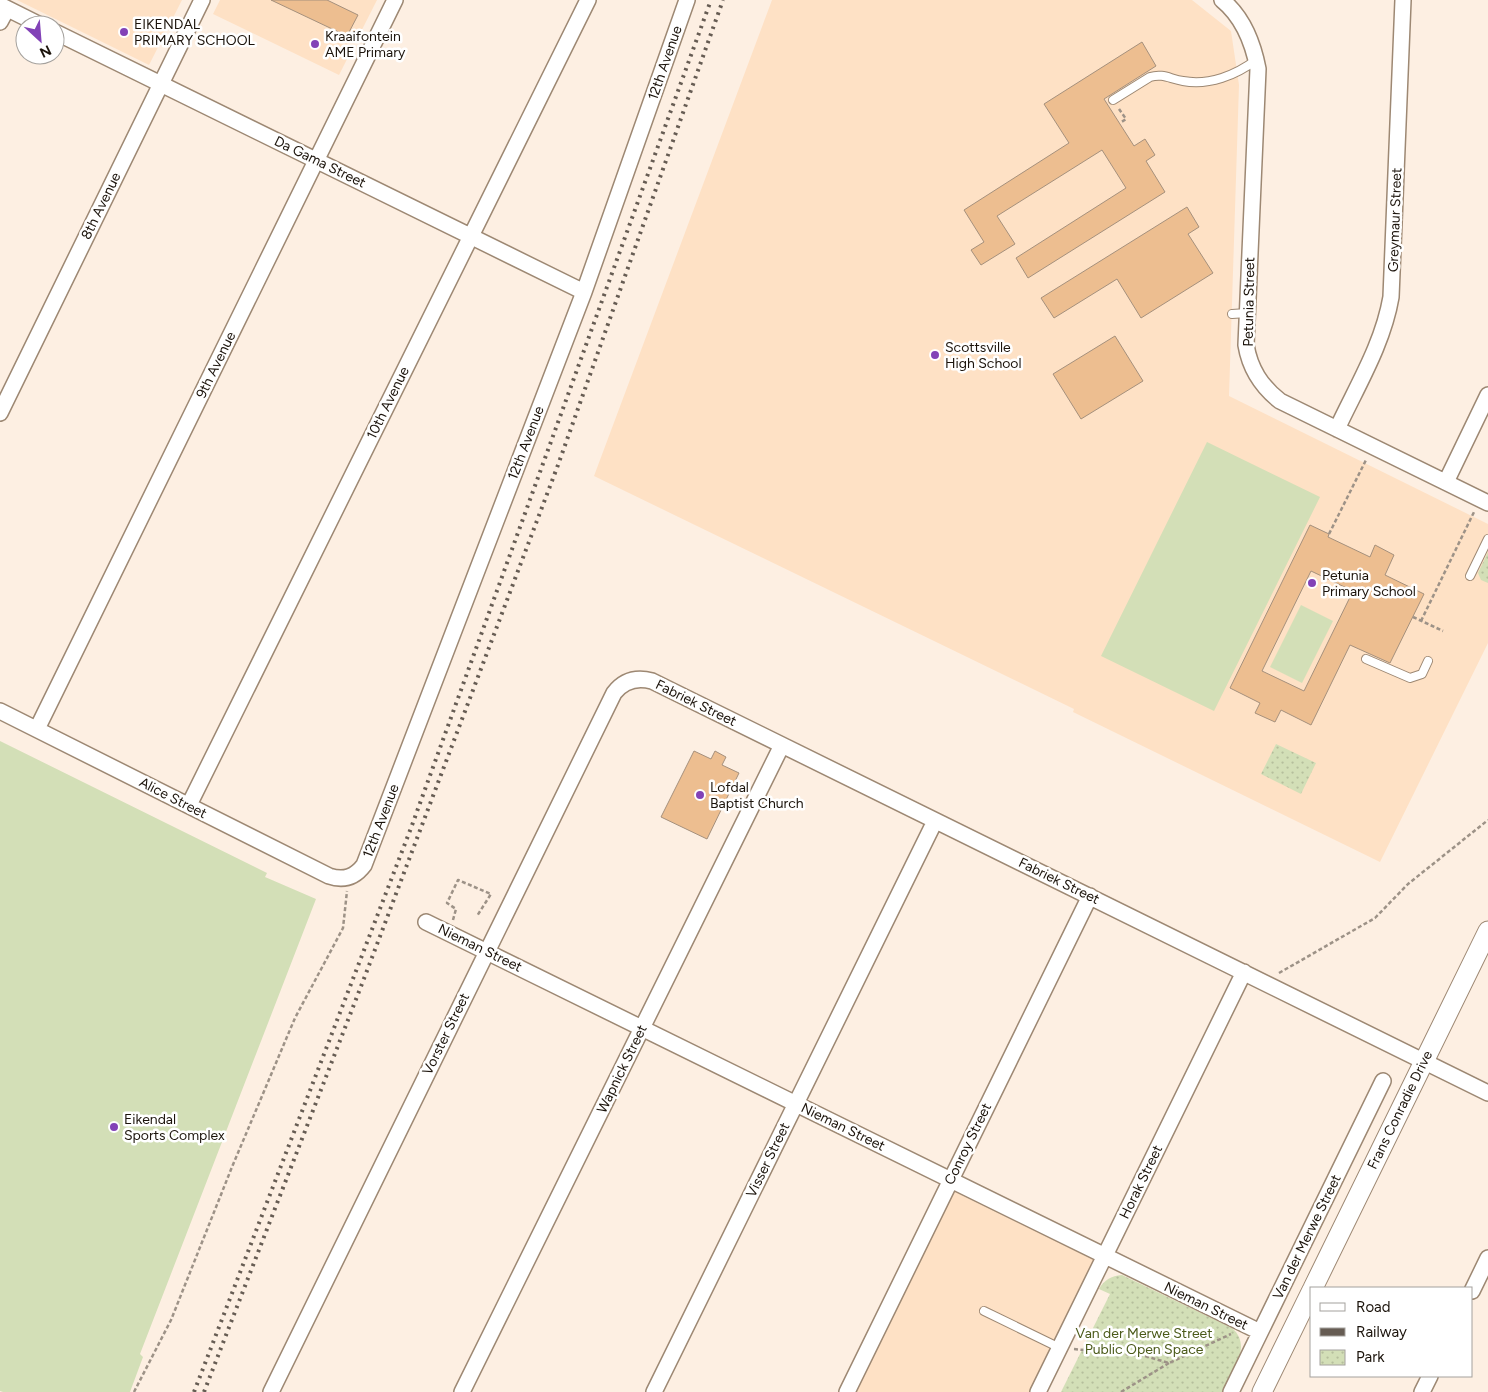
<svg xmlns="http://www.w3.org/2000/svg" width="1488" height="1392" viewBox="0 0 1488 1392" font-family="Figtree,sans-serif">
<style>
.built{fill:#fee1c5}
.park{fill:url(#park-dots)}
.pitch{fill:#d3dfb7}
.building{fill:#edbe90;stroke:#a5907c;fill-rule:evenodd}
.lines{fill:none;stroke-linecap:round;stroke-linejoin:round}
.service-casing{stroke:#9d8873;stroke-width:10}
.minor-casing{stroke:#9d8873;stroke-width:18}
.tertiary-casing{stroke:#9d8873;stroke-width:21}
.path{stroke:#9d9287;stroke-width:2.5;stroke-dasharray:4 2.5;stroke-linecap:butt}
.service{stroke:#fff;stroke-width:8}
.minor{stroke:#fff;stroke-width:15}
.tertiary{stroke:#fff;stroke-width:19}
.rail{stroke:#665c53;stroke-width:4;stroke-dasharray:2.5 5;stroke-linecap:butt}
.poi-dot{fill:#8242b7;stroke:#fff;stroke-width:2}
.labels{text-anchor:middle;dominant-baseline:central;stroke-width:5;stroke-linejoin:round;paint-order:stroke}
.poi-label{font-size:14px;fill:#1b130b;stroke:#fff;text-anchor:start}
.street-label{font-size:14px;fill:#1b130b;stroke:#fff}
.park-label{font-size:14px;fill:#4b5a1a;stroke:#fff}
</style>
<defs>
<pattern id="park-dots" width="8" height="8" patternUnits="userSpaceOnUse" patternTransform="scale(1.25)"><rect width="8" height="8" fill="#d3dfb7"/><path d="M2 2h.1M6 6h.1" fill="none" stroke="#b5be9c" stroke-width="1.8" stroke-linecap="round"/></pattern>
</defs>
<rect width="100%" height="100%" fill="#fdefe2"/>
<!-- built -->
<path class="built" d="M 17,0 L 182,0 L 149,65 Z
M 220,0 L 377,0 L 339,75 L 213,14 Z
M 772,0 L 1192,0 L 1231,31 L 1239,85 L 1229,396 L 1488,524 L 1488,643 L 1380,862 L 1073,712 L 1074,709 L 594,476 Z
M 952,1180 L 1105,1254 L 1037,1392 L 848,1392 Z"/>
<!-- park -->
<path class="park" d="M 1488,552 L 1488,583 L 1481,580 L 1478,573 Z
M 1276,744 L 1316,763 L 1301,794 L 1261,774 Z
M 1122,1275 L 1232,1328 C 1253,1346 1232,1373 1222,1392 L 1061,1392 L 1110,1294 L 1099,1289 C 1104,1280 1111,1276 1122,1275 Z"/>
<!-- pitch -->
<path class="pitch" d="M 1207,442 L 1320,497 L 1214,711 L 1101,656 Z
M 1301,605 L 1333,621 L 1302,683 L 1270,667 Z
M 0,741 L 267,873 L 265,877 L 316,899 L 140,1354 L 143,1357 L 130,1392 L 3,1392 L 0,1391 Z"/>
<!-- building -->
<path class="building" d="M 271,0 L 327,0 L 358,15 L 347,36 Z
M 1142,42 L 1156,66 L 1104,99 L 1134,146 L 1145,139 L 1155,155 L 1146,161 L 1165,192 L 1028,278 L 1016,258 L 1126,188 L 1102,150 L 997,216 L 1015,244 L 981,265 L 971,250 L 984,242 L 964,210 L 1069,143 L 1044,104 Z
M 1187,207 L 1199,227 L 1188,234 L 1213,273 L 1141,318 L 1117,279 L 1054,318 L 1041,298 Z
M 1115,336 L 1143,381 L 1081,419 L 1053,374 Z
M 1310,525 L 1329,534 L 1328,537 L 1370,557 L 1375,545 L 1394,555 L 1385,575 L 1424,594 L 1390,663 L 1350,645 L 1311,725 L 1281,710 L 1275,722 L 1255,713 L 1260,703 L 1230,688 ZM 1311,571 L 1353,591 L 1304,691 L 1262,671 Z
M 694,751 L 711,759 L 715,751 L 726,757 L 722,765 L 739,773 L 707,839 L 661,817 Z"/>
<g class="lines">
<!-- service casing -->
<g class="service-casing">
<path id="service" d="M 1113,100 L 1150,77 C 1163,73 1170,79 1183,81 C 1209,86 1236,75 1256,60
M 1232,314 L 1247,313
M 1470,576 L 1488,539
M 1366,659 L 1410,678 L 1422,674 L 1428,661
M 984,1311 L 1060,1348"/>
</g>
<!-- minor casing -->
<g class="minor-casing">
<path id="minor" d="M 1222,0 C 1243,17 1253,43 1258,69 L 1246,345 C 1250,369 1261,386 1280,401 L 1488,503
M 0,5 L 40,25
M 0,22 L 7,9
M 55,32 L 584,292
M 0,413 L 202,0
M 1337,429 C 1357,386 1383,344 1391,297 L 1403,0
M 1446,482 L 1488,395
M 0,711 L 329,876 C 344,881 355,877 364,865 L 584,292 L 687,0
M 37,729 L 395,0
M 189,805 L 588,0
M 426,922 L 1260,1332
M 1472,1291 L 1488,1258
M 271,1392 L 614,693 C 624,680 637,677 652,681 L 1488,1093
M 462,1392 L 782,745
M 654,1392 L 935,821
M 847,1392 L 1090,896
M 1038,1392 L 1244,972
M 1231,1392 L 1383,1081
M 1422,1392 L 1430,1376"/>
</g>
<!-- tertiary casing -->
<g class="tertiary-casing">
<path id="tertiary" d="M 1313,1288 L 1488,931
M 1262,1392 L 1312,1290"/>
</g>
<!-- path -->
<path class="path" d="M 1119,109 L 1126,119 L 1120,123
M 1329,534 L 1366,460
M 1413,617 L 1443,631
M 1421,621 L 1474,512
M 453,920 L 456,909 L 447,903 L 458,880 L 491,894 L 477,916
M 1279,973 L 1375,918 L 1408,884 L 1488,820
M 1074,1349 L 1145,1356 L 1169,1363 L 1231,1334
M 134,1392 L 171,1320 L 232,1167 L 295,1018 L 343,928 L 347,891
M 1121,1392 L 1169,1363"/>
<!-- service -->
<use href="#service" class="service"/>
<!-- minor -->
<use href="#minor" class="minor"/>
<!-- tertiary -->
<use href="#tertiary" class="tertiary"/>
<!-- rail -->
<path class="rail" d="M 194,1392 L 411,828 L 711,0
M 204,1392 L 365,976 L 558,465 L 723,0"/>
</g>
<!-- markers -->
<g class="poi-dot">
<circle cx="124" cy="32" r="5"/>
<circle cx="315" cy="44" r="5"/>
<circle cx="935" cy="355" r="5"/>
<circle cx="1312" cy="583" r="5"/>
<circle cx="700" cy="795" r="5"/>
<circle cx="114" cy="1127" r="5"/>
</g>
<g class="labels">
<!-- poi labels -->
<g class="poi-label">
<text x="134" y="24">EIKENDAL<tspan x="134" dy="16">PRIMARY SCHOOL</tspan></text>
<text x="325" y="36">Kraaifontein<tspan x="325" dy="16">AME Primary</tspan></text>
<text x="945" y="347">Scottsville<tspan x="945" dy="16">High School</tspan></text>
<text x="1322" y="575">Petunia<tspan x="1322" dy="16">Primary School</tspan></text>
<text x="710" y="787">Lofdal<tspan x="710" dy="16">Baptist Church</tspan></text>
<text x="124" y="1119">Eikendal<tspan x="124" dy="16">Sports Complex</tspan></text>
</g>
<!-- street labels -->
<g class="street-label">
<text transform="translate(665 63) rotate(-71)">12th Avenue</text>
<text transform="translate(320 162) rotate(26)">Da Gama Street</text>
<text transform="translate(101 206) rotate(-64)">8th Avenue</text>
<text transform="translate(1395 220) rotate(-88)">Greymaur Street</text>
<text transform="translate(1249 302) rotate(-89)">Petunia Street</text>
<text transform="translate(216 365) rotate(-64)">9th Avenue</text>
<text transform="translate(388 403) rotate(-64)">10th Avenue</text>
<text transform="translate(526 443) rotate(-69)">12th Avenue</text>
<text transform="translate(696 703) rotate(26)">Fabriek Street</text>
<text transform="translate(173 798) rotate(27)">Alice Street</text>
<text transform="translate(381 821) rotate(-69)">12th Avenue</text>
<text transform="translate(1059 881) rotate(26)">Fabriek Street</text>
<text transform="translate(480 948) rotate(26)">Nieman Street</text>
<text transform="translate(446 1034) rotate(-64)">Vorster Street</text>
<text transform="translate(622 1069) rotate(-64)">Wapnick Street</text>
<text transform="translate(1400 1110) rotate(-64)">Frans Conradie Drive</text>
<text transform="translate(843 1127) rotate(26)">Nieman Street</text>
<text transform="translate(968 1144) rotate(-64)">Conroy Street</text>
<text transform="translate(768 1160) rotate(-64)">Visser Street</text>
<text transform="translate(1141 1182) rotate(-64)">Horak Street</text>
<text transform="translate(1307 1237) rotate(-64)">Van der Merwe Street</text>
<text transform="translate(1206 1306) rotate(26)">Nieman Street</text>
</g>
<!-- park labels -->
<g class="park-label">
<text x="1144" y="1333">Van der Merwe Street<tspan x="1144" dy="16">Public Open Space</tspan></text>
</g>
</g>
<!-- legend -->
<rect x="1310" y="1287" width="162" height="90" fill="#ffffff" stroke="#a4a19d"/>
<rect x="1320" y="1303" width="25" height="8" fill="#ffffff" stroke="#a4a19d"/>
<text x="1356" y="1312" font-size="15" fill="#1b130b">Road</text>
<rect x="1320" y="1328" width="25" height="8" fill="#665c53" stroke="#a4a19d"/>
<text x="1356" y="1337" font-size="15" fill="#1b130b">Railway</text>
<rect x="1320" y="1350" width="25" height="15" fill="url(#park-dots)" stroke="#a4a19d"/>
<text x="1356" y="1362" font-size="15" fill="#1b130b">Park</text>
<!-- north arrow -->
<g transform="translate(40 40) rotate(154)"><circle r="24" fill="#ffffff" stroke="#a4a19d"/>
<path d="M0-4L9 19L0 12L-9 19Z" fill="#8242b7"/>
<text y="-8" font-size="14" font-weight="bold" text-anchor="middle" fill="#1b130b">N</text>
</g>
</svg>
